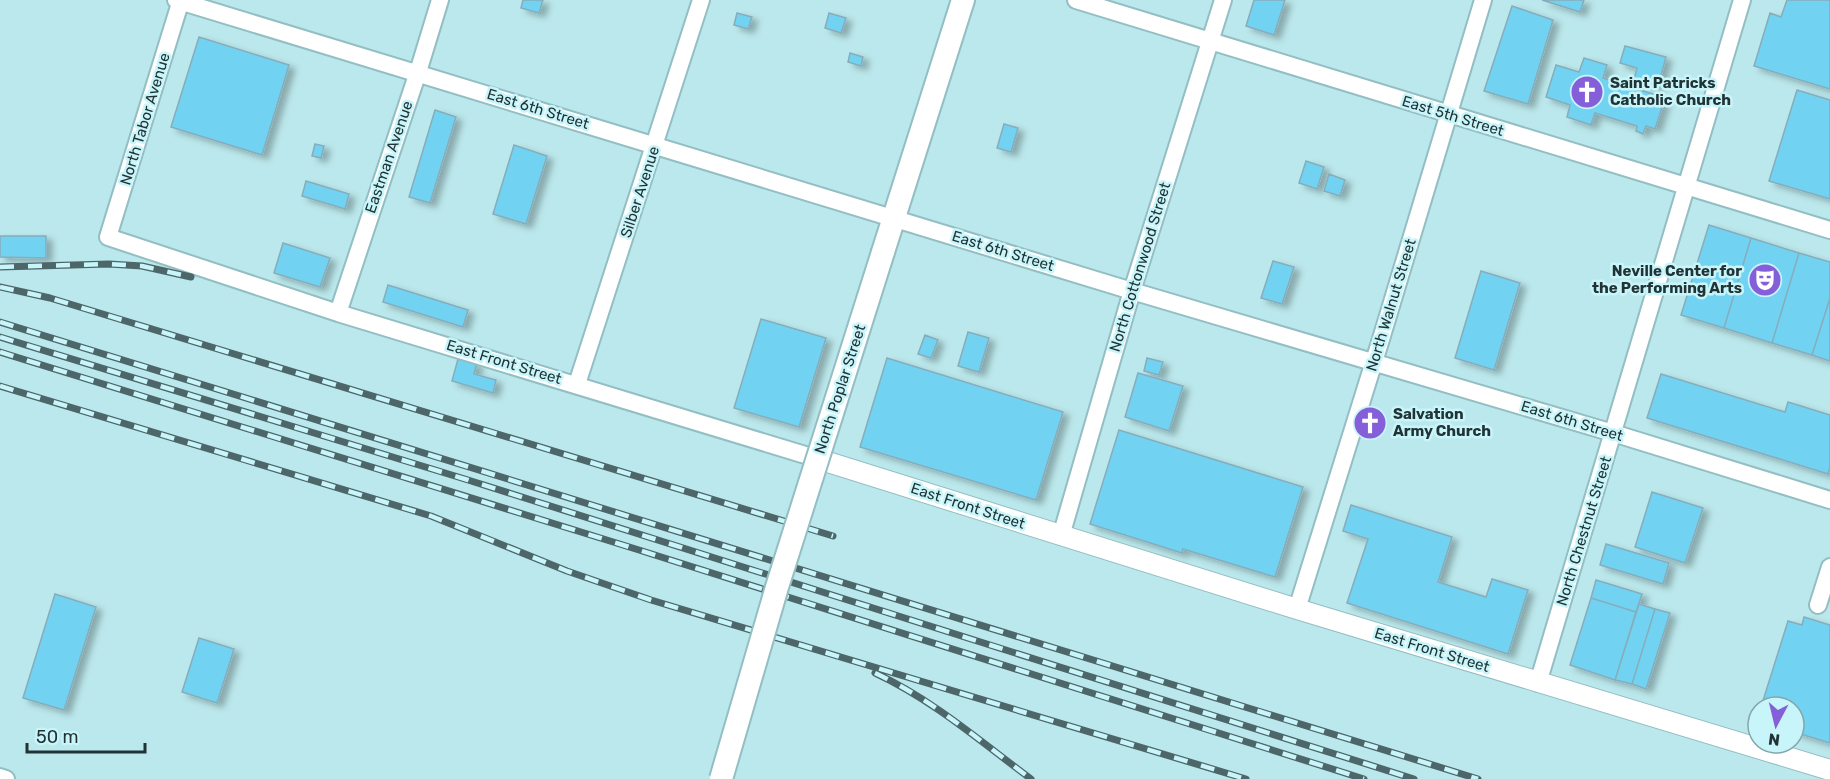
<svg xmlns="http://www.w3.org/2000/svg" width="1830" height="779" viewBox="0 0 1830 779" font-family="Rubik,sans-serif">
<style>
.building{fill:#72d2f2;stroke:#86adbb;stroke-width:1.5;filter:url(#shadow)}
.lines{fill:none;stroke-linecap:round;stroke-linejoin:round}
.minor-casing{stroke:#93bec3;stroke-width:20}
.tertiary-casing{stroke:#93bec3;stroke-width:22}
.secondary-casing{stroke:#93bec3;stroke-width:26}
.minor{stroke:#fff;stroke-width:16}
.tertiary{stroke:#fff;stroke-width:20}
.secondary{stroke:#fff;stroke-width:22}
.rail-casing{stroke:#4d6669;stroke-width:7}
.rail{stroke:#c8f5fa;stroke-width:4.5;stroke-dasharray:14;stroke-linecap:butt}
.secondary-bridge-casing{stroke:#93bec3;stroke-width:26;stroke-linecap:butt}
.secondary-bridge{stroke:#fff;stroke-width:22}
.labels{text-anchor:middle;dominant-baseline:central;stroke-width:5;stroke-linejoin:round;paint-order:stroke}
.poi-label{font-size:15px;font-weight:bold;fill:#213335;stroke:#c8f5fa;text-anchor:start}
.street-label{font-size:15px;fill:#213335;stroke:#c8f5fa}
</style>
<defs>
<filter id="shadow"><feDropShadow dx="6" dy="4" stdDeviation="3" flood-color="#0004"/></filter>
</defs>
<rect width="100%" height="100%" fill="#bbe8ec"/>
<!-- building -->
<path class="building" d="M 523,0 L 543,0 L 539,13 L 521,8 Z
M 1254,0 L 1285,0 L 1274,35 L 1246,26 Z
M 1542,0 L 1584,0 L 1580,12 Z
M 1787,0 L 1830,0 L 1830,89 L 1754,66 L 1770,13 L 1781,17 Z
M 1512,6 L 1553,20 L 1528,104 L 1484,91 Z
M 737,13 L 752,17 L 748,29 L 734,25 Z
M 829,13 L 846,18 L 841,33 L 825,28 Z
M 199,37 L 289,65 L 262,155 L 171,127 Z
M 1625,46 L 1666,57 L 1658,86 L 1634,79 L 1637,68 L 1620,63 Z
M 850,53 L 863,57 L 861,66 L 848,62 Z
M 1584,58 L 1607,65 L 1603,78 L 1656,95 L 1654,98 L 1664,101 L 1655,129 L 1646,126 L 1643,134 L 1636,131 L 1637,126 L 1595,113 L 1591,125 L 1567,117 L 1570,105 L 1546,97 L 1556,65 L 1579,72 Z
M 1797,90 L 1830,100 L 1830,199 L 1769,181 Z
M 435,110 L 456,117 L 430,203 L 409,197 Z
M 1004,124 L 1018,128 L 1011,152 L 997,148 Z
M 315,144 L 324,146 L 321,158 L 312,156 Z
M 514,145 L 547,156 L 526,224 L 493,214 Z
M 1306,161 L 1324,167 L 1317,189 L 1299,183 Z
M 1329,174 L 1345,180 L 1340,196 L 1324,191 Z
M 306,181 L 349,194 L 345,209 L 302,196 Z
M 1709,225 L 1751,238 L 1724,328 L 1681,315 Z
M 0,236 L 46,236 L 46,258 L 0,257 Z
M 1751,238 L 1799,253 L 1772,343 L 1724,328 Z
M 283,243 L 330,258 L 320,287 L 274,273 Z
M 1799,253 L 1830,262 L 1830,298 L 1812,355 L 1772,343 Z
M 1273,261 L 1294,267 L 1282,304 L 1261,298 Z
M 1481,271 L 1520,283 L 1494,370 L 1455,358 Z
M 388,285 L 468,310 L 463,327 L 383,302 Z
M 1830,298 L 1830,361 L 1812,355 Z
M 761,319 L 826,338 L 799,427 L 734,408 Z
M 968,332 L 989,338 L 979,372 L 958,366 Z
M 925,335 L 938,340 L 931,358 L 918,354 Z
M 887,358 L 1063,412 L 1036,500 L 860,447 Z
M 1147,358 L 1163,362 L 1159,375 L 1144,371 Z
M 458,359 L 477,363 L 474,374 L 496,380 L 493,393 L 452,381 Z
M 1138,373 L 1183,386 L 1169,431 L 1125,417 Z
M 1661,374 L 1785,412 L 1788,402 L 1830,415 L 1830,467 L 1828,474 L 1647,418 Z
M 1119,430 L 1303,487 L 1275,577 L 1183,549 L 1182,553 L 1090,524 Z
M 1652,492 L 1703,508 L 1685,563 L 1635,547 Z
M 1351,505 L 1452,537 L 1438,582 L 1486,597 L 1492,579 L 1528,590 L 1508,654 L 1347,603 L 1368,539 L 1343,531 Z
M 1606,544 L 1669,563 L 1663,584 L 1600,565 Z
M 1596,580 L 1642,594 L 1636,612 L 1591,598 Z
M 55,594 L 96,607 L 64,710 L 23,698 Z
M 1591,598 L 1636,612 L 1615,680 L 1570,665 Z
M 1639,604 L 1655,609 L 1632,684 L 1615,680 Z
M 1655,609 L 1670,613 L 1646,689 L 1632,684 Z
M 1804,617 L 1830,625 L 1830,743 L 1794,732 L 1794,707 L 1761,707 L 1788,621 L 1802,625 Z
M 199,638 L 234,649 L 217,703 L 182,692 Z"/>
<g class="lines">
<!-- minor casing -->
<g class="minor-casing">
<path id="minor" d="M 176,0 L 1132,291 L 1613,433 L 1830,500
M 181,0 L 108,237 L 338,313 L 815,458
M 1076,0 L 1830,230
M 338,313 L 418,72 L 440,0
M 577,384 L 701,0
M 1061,536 L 1132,291 L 1223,0
M 1818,605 L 1830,567
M 1297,609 L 1381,339 L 1483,0
M 1538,683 L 1742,0
M 0,777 L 6,779"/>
</g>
<!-- tertiary casing -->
<g class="tertiary-casing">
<path id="tertiary" d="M 815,458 L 1297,609 L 1830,770"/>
</g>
<!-- secondary casing -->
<g class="secondary-casing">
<path id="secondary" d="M 883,252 L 963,0"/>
</g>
<!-- minor -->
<use href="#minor" class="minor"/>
<!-- tertiary -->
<use href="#tertiary" class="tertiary"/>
<!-- secondary -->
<use href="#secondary" class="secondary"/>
<!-- rail casing -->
<g class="rail-casing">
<path id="rail" d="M 0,267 L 109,264 L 142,266 L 191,277
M 0,287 L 50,298 L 833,536
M 0,322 L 1478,779
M 0,337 L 468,480 L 1414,779
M 0,352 L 639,550 L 1364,779
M 0,386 L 431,516 L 567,571 L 651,600 L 1246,779
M 875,673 C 933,700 980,741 1031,779"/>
</g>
<!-- rail -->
<use href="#rail" class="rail"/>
<!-- secondary-bridge casing -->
<g class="secondary-bridge-casing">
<path id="secondary-bridge" d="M 721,779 L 777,587 L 883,252"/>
</g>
<!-- secondary-bridge -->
<use href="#secondary-bridge" class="secondary-bridge"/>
</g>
<!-- icons -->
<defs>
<g id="church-disc" transform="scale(1.725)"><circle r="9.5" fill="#855fd9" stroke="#c8f5fa"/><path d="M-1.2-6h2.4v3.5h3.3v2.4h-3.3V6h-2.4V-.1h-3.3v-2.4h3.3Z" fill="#fff"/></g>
<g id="theatre-disc" transform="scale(1.725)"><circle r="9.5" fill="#855fd9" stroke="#c8f5fa"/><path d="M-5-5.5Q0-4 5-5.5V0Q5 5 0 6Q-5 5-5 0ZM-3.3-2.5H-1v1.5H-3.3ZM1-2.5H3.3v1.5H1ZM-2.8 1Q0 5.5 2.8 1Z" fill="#fff"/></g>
</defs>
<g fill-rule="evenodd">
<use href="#church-disc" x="1587" y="92"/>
<use href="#theatre-disc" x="1765" y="280"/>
<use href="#church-disc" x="1370" y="423"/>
</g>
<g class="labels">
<!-- poi labels -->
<g class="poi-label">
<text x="1610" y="83">Saint Patricks<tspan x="1610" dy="17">Catholic Church</tspan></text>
<text x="1742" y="271" text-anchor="end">Neville Center for<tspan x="1742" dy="17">the Performing Arts</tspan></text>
<text x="1393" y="414">Salvation<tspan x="1393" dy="17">Army Church</tspan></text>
</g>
<!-- street labels -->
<g class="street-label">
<text transform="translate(538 109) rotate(17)">East 6th Street</text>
<text transform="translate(1453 116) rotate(17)">East 5th Street</text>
<text transform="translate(145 119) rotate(-73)">North Tabor Avenue</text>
<text transform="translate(389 157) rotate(-71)">Eastman Avenue</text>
<text transform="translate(640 192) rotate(-72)">Silber Avenue</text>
<text transform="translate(1003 251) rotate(17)">East 6th Street</text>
<text transform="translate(1140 267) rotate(-73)">North Cottonwood Street</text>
<text transform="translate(1391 305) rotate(-73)">North Walnut Street</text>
<text transform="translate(504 362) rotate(17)">East Front Street</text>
<text transform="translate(840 389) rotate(-72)">North Poplar Street</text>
<text transform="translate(1572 421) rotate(17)">East 6th Street</text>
<text transform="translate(968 506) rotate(18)">East Front Street</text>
<text transform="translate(1584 531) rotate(-73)">North Chestnut Street</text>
<text transform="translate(1432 650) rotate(17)">East Front Street</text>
</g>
</g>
<!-- north arrow -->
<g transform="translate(1776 725) rotate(187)"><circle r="28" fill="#c8f5fa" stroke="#85a7ab" stroke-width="1.5"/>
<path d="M0-4.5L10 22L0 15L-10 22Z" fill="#855fd9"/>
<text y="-9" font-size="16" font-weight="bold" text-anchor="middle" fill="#213335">N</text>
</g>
<!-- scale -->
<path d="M27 743v9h118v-9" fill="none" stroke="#213335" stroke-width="3"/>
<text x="36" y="743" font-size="18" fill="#213335" stroke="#c8f5fa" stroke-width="4.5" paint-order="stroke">50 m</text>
</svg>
